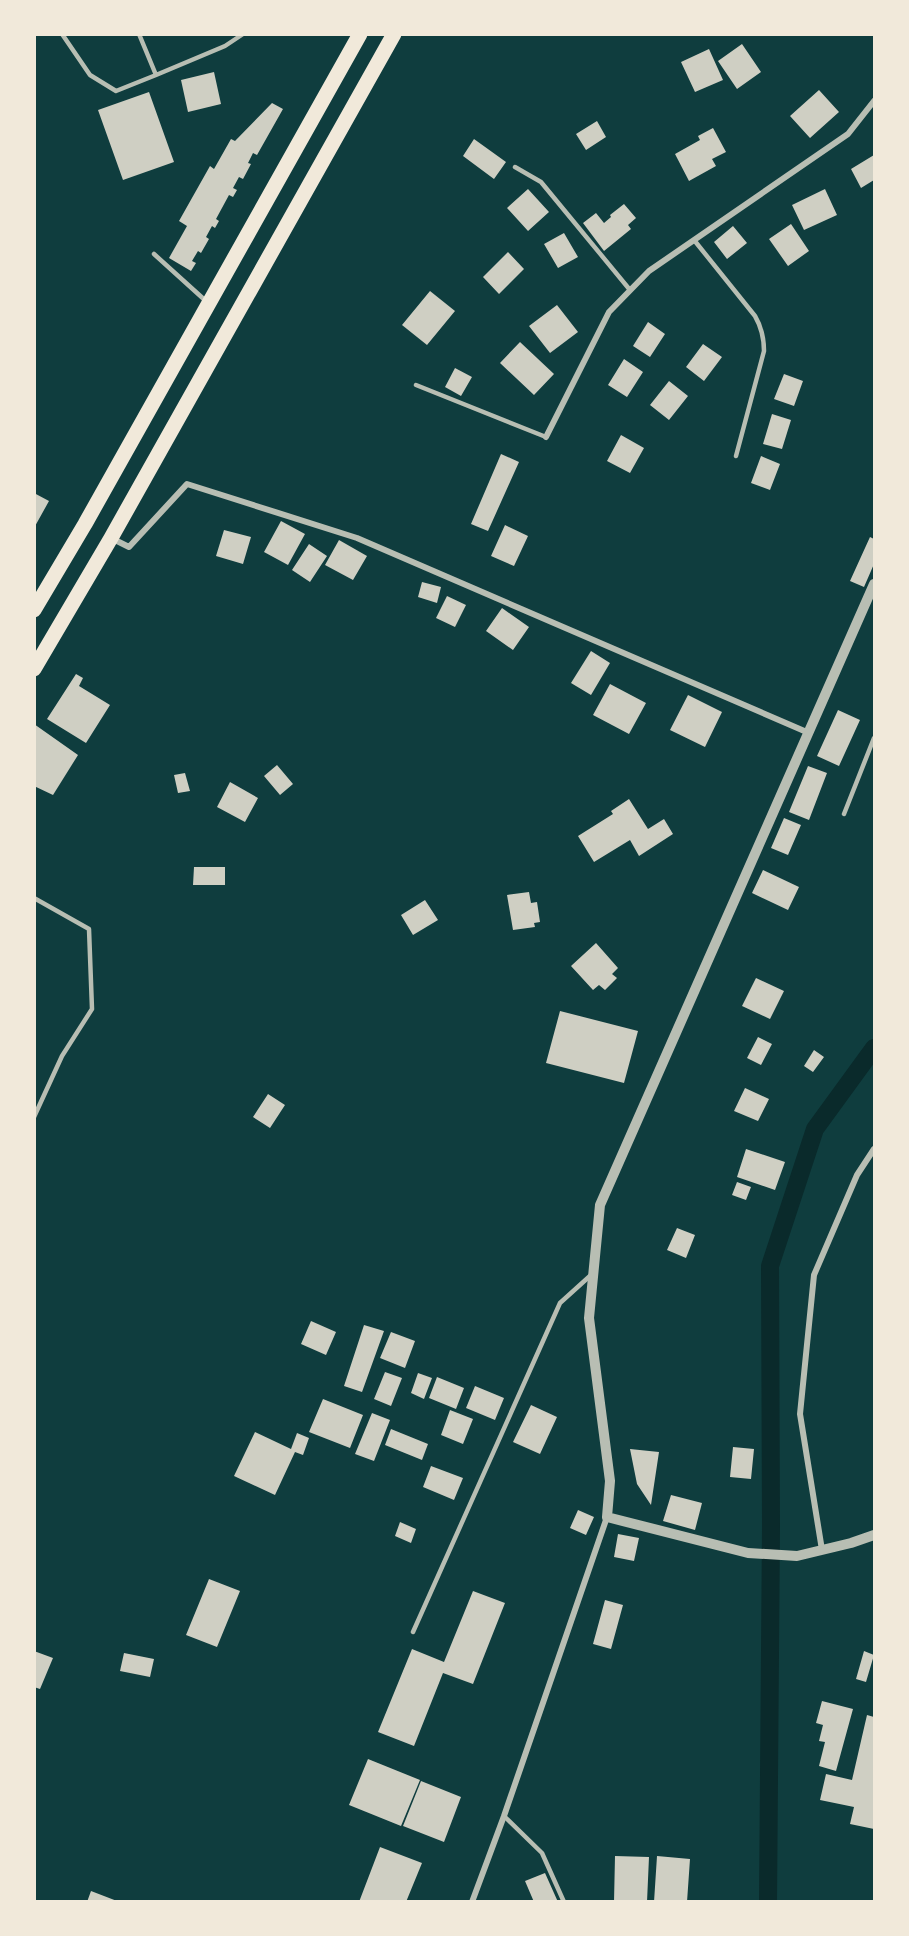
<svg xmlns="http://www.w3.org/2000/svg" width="909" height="1936" viewBox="0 0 909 1936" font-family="'Roboto Serif',serif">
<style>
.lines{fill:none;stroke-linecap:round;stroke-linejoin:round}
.canal{stroke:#0a2a2b;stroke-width:18}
.building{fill:#cfcfc3}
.service{stroke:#b8beb3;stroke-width:4.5}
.minor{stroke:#b8beb3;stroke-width:6}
.tertiary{stroke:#b8beb3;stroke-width:10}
.primary{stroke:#f1e9da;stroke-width:15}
</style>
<rect width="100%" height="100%" fill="#0f3d3e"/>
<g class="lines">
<!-- canal -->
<path class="canal" d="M 768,1902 L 771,1527 L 770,1266 L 815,1129 L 874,1048"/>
</g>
<!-- building -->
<path class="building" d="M 742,44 L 761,72 L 737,89 L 718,61 Z
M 709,49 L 723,80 L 695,92 L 681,62 Z
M 214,72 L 221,104 L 188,112 L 181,80 Z
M 819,90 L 839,112 L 810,138 L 790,116 Z
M 149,92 L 174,162 L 123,180 L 98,110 Z
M 272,103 L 283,109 L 257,155 L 253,153 L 248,163 L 251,164 L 243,179 L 239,177 L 233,188 L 237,190 L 233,197 L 229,195 L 216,219 L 219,221 L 215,228 L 212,226 L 206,237 L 209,239 L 201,253 L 198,251 L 192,261 L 196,263 L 191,271 L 169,258 L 187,226 L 179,221 L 210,166 L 214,169 L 231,139 L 235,141 Z
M 597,121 L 606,137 L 586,150 L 576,134 Z
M 713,128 L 726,152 L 712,159 L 716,166 L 689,181 L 675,154 L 700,140 L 698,136 Z
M 474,139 L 506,162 L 494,179 L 463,156 Z
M 874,155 L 874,180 L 861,188 L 851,169 Z
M 528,189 L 549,212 L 528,231 L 507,208 Z
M 825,189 L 837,215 L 804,230 L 792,205 Z
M 624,204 L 636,218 L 628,225 L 631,229 L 604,251 L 583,223 L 596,213 L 604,223 L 611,217 L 610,215 Z
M 791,224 L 809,251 L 788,266 L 769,239 Z
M 733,226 L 747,243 L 727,259 L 714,242 Z
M 564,233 L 578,257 L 558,268 L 544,244 Z
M 508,252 L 524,269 L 499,294 L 483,277 Z
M 430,291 L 455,311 L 427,345 L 402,325 Z
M 557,305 L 578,332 L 550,353 L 529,326 Z
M 648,322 L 665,334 L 650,357 L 633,346 Z
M 520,342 L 554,374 L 534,395 L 500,363 Z
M 703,344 L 722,357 L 704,381 L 686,367 Z
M 624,359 L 643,372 L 627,397 L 608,385 Z
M 455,368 L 472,377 L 461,396 L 445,387 Z
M 784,374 L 803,381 L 794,406 L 774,399 Z
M 669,381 L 688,396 L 669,420 L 650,405 Z
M 772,414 L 791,420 L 782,449 L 763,444 Z
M 621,435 L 644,448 L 630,473 L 607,461 Z
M 501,454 L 519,462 L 488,531 L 471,524 Z
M 761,456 L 780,464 L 770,490 L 751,483 Z
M 34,493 L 49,501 L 34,528 Z
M 281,521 L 305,534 L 288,565 L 264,552 Z
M 505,525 L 528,536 L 514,566 L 491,556 Z
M 224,530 L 251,537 L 243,564 L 216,556 Z
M 870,537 L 874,539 L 874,564 L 864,587 L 850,581 Z
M 339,540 L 367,556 L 353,580 L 325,565 Z
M 309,544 L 327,556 L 310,582 L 292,570 Z
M 422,582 L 441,587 L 437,603 L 418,597 Z
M 447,596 L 466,605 L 455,627 L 436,618 Z
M 502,608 L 529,627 L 513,650 L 486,631 Z
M 591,651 L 610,663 L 591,695 L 571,683 Z
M 76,674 L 83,678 L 79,686 L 110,705 L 86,743 L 47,719 Z
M 610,684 L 646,703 L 629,734 L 593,715 Z
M 688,695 L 722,712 L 705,747 L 670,730 Z
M 838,710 L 860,720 L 839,766 L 817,756 Z
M 34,724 L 78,755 L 53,795 L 34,786 Z
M 277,765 L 293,784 L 280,795 L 264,776 Z
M 808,766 L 827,773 L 809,820 L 789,812 Z
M 185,773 L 190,791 L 178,793 L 174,775 Z
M 230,782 L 258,798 L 245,822 L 217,807 Z
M 629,799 L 648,829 L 664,819 L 673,834 L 639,856 L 630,840 L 594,862 L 578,836 L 613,814 L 611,811 Z
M 784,818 L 801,825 L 788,855 L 771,848 Z
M 194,867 L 225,867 L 225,885 L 193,885 Z
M 763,870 L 799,887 L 788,910 L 752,893 Z
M 529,892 L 531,903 L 537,902 L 540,922 L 534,923 L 535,927 L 513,930 L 507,895 Z
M 425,900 L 438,920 L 413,935 L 401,915 Z
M 596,943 L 618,968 L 612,974 L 617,978 L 605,990 L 599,985 L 593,990 L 571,966 Z
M 756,978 L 784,991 L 770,1019 L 742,1006 Z
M 560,1011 L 638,1031 L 624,1083 L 546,1063 Z
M 758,1037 L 772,1044 L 761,1065 L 747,1058 Z
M 814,1050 L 824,1057 L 813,1072 L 804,1066 Z
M 745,1088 L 769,1099 L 758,1121 L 734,1111 Z
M 268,1094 L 285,1105 L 270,1128 L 253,1117 Z
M 746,1149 L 785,1162 L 775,1190 L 737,1177 Z
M 737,1182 L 751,1187 L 746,1200 L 732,1195 Z
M 677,1228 L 695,1235 L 686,1258 L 667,1250 Z
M 311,1321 L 336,1332 L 326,1355 L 301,1344 Z
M 364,1325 L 384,1331 L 362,1392 L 344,1386 Z
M 391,1332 L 415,1341 L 405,1368 L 380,1358 Z
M 385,1372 L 402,1378 L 391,1406 L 374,1399 Z
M 418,1373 L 432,1378 L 424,1399 L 411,1393 Z
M 437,1377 L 464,1388 L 456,1409 L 429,1398 Z
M 475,1386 L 504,1398 L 495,1420 L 466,1408 Z
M 323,1399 L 363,1415 L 350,1448 L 309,1432 Z
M 531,1405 L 557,1417 L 540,1454 L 513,1442 Z
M 450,1410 L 473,1419 L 463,1444 L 441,1435 Z
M 372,1413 L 390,1420 L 374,1461 L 355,1454 Z
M 391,1429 L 428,1444 L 422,1460 L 385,1445 Z
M 255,1432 L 291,1449 L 297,1433 L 309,1438 L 303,1455 L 295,1452 L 275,1495 L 234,1476 Z
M 733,1447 L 754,1449 L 751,1479 L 730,1477 Z
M 630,1449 L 659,1452 L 651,1505 L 637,1484 Z
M 431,1466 L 463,1478 L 454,1500 L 423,1487 Z
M 671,1495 L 702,1503 L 695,1530 L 663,1521 Z
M 578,1510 L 594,1517 L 586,1535 L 570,1528 Z
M 400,1522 L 416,1529 L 411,1543 L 395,1536 Z
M 618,1534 L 639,1538 L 634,1561 L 614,1557 Z
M 209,1579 L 240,1591 L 217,1647 L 186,1635 Z
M 473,1591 L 505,1603 L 473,1684 L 443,1673 L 414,1746 L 378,1732 L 412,1649 L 444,1662 Z
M 605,1600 L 623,1605 L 611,1649 L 593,1644 Z
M 34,1651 L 53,1658 L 40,1689 L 34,1687 Z
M 864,1651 L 874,1655 L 866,1682 L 856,1679 Z
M 124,1653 L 154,1659 L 150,1677 L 120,1671 Z
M 822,1701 L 853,1709 L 836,1771 L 819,1766 L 825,1742 L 819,1741 L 823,1725 L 816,1723 Z
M 867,1715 L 874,1717 L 874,1829 L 850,1824 L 854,1807 L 820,1800 L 826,1774 L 852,1780 Z
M 368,1759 L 420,1780 L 401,1826 L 349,1805 Z
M 421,1781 L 461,1797 L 444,1842 L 403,1826 Z
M 380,1847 L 422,1863 L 406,1902 L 359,1902 Z
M 615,1856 L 649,1857 L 647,1902 L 614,1902 Z
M 657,1856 L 690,1859 L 687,1902 L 654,1902 Z
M 545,1873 L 558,1902 L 534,1902 L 525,1881 Z
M 91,1891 L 117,1901 L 117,1902 L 87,1902 Z"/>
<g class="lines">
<!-- service -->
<path class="service" d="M 62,34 L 90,75 L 116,91 L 156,75
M 139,34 L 156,75 L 225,46 L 243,34
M 515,167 L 541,182 L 630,290
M 694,240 L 755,316 C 762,328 764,338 764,351 L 736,456
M 154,254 L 207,302
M 416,385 L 546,437
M 844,814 L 874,738
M 34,898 L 89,929 L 92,1009 L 62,1056 L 34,1117
M 413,1632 L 560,1303 L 591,1275
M 504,1816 L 542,1853 L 564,1902"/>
<!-- minor -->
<path class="minor" d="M 546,437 L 609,312 L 649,271 L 848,134 L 874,101
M 111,538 L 129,547 L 187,484 L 357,538 L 809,733
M 822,1550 L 800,1414 L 814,1275 L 857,1175 L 874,1149
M 472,1902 L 504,1816 L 607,1517"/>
<!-- tertiary -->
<path class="tertiary" d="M 874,584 L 600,1205 L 589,1318 L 610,1481 L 607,1517 L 748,1553 L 797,1556 L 851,1543 L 874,1535"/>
<!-- primary -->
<path class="primary" d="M 34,610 L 85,524 L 360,34
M 34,669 L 111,538 L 394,34"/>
</g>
<!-- border -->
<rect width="909" height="1936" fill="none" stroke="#f1e9da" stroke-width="72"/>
</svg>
